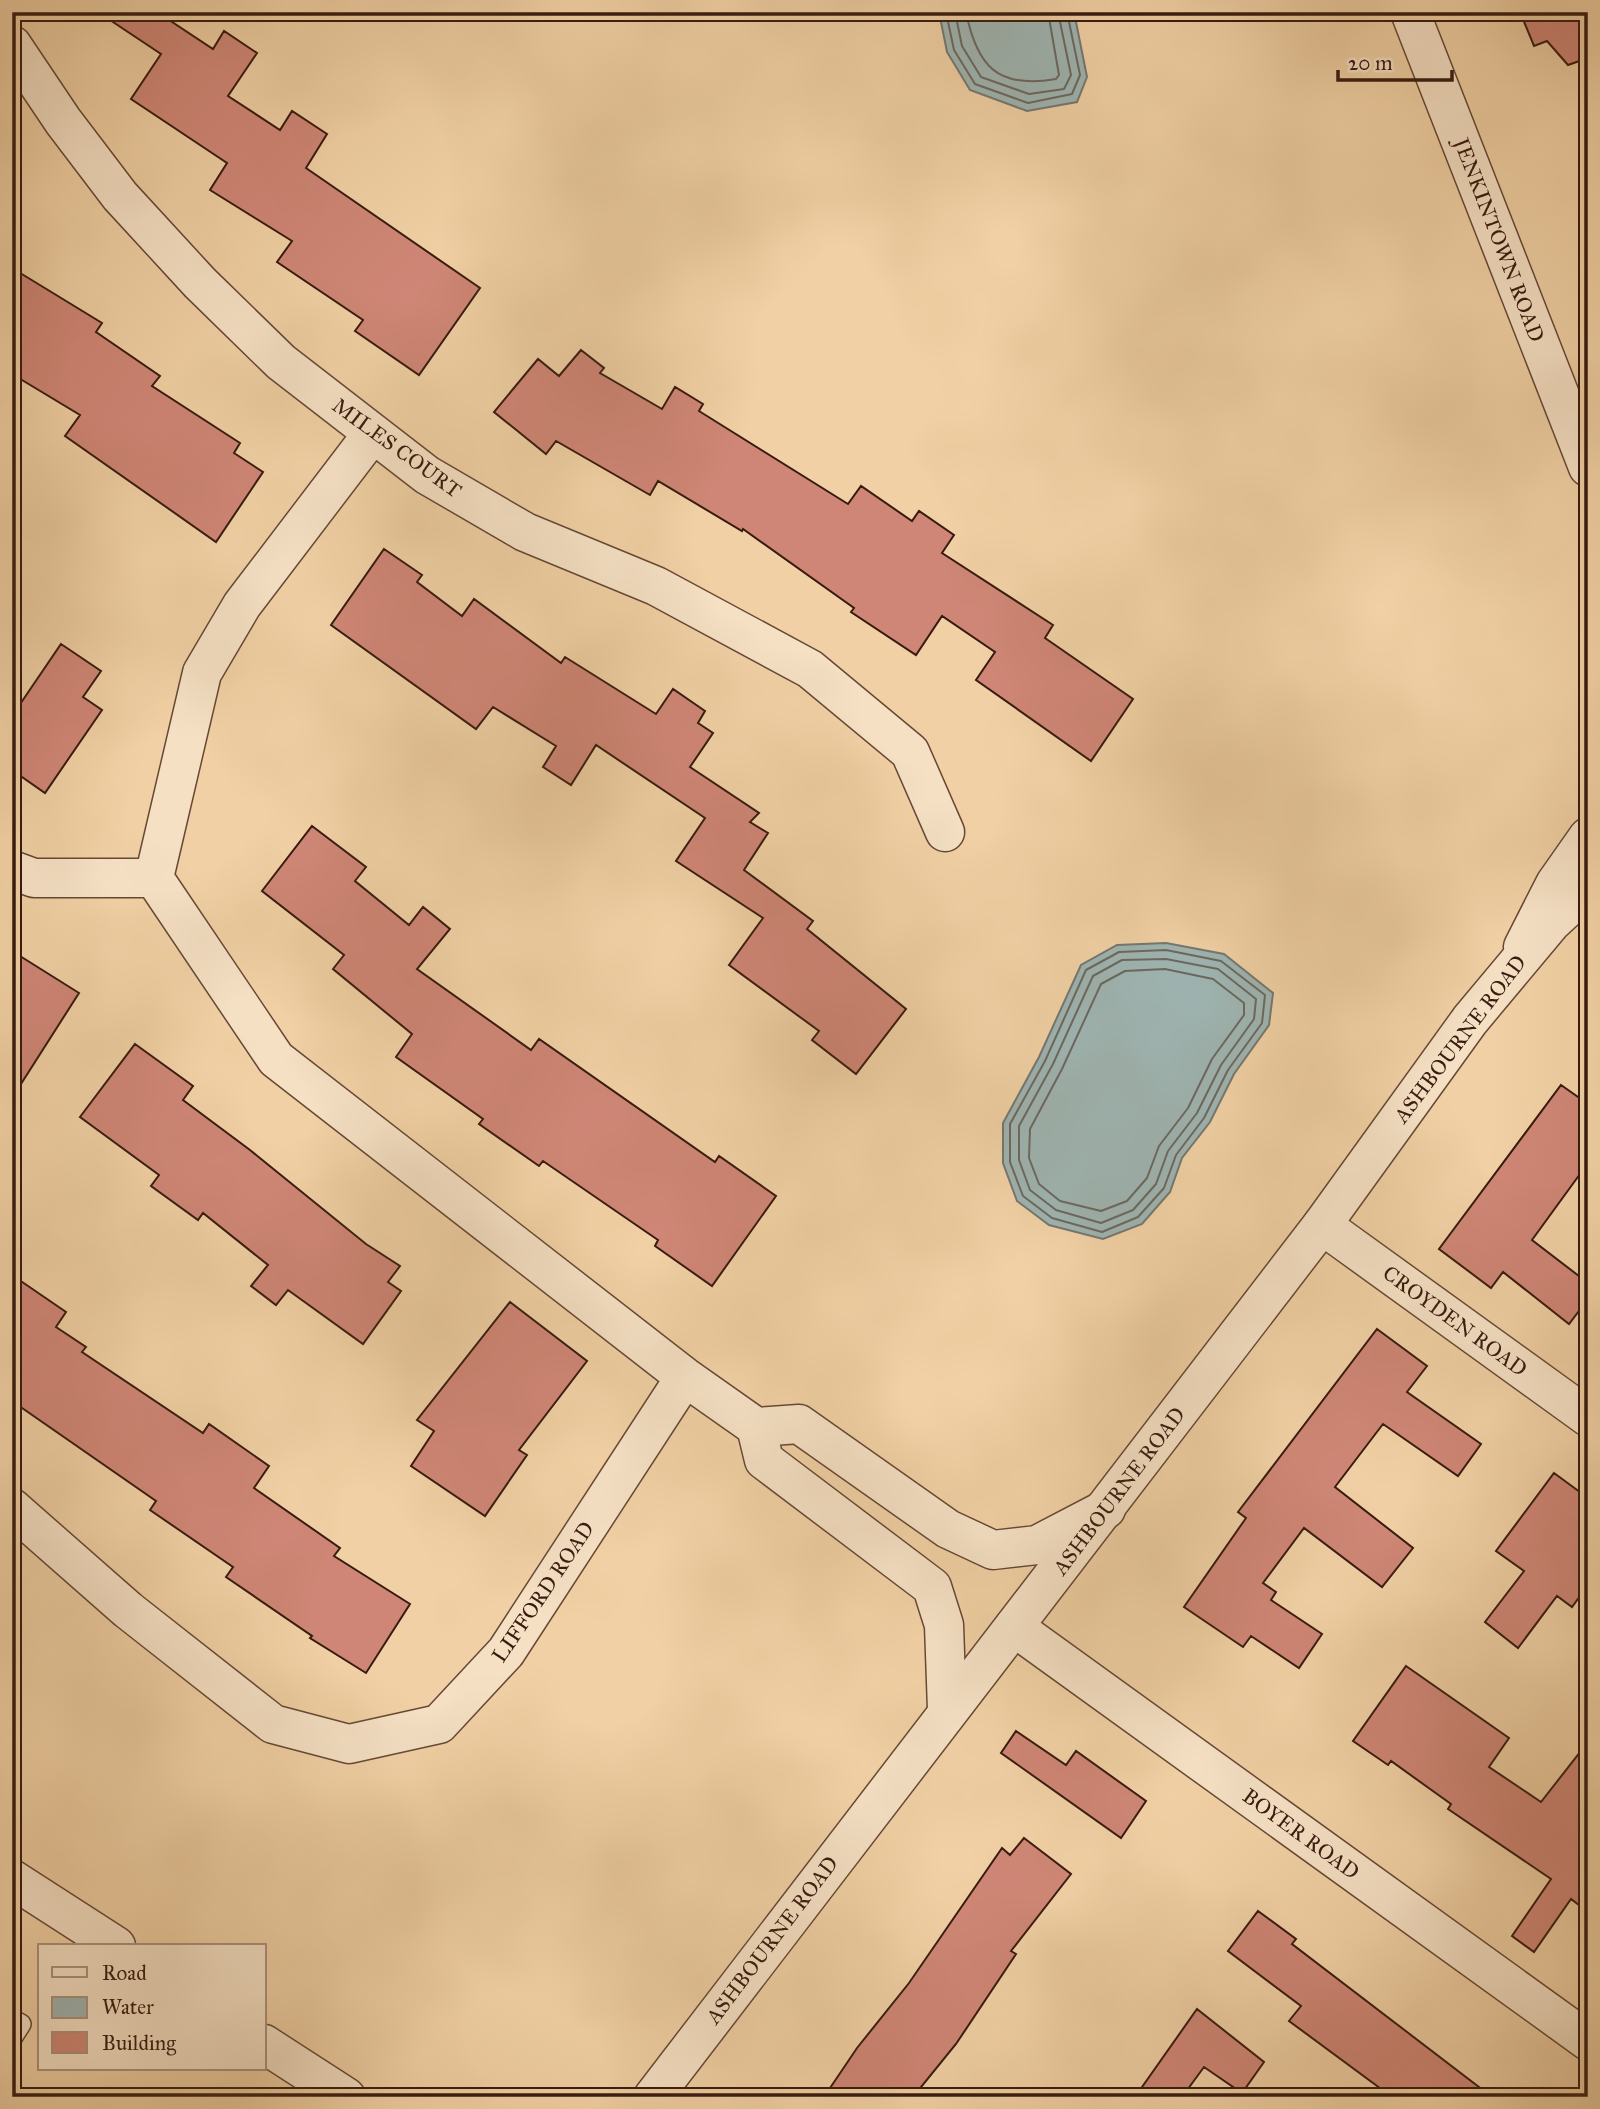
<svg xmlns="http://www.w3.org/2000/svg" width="1600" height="2109" viewBox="0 0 1600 2109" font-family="'IM FELL Great Primer',serif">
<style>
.water{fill:#9eb4b1;stroke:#757771;stroke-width:2}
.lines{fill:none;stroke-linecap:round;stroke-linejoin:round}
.shore{stroke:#6b6860;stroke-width:2}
.building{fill:#cf8676;stroke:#381b10;stroke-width:2}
.service-casing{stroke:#664835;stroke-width:22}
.minor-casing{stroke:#664835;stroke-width:41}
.tertiary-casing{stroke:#664835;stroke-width:41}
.service{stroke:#f5e0c4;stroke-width:19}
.minor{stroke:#f5e0c4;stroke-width:38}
.tertiary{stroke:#f5e0c4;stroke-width:38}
.labels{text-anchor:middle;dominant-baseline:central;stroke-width:5;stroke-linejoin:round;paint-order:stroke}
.street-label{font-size:21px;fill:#381b10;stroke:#f5e0c4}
</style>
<rect width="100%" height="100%" fill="#f0d0a4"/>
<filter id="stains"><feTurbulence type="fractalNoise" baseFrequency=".00286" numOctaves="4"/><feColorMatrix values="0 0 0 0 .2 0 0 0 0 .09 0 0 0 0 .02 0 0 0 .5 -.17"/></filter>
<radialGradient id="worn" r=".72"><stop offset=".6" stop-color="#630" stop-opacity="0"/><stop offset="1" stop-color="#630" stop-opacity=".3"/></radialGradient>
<!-- water -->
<path class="water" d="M 939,12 L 1074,12 L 1087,77 L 1077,102 L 1027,111 L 970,90 L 947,52 Z
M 1166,943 L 1224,954 L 1273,993 L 1269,1025 L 1234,1074 L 1210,1122 L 1182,1158 L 1170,1192 L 1142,1224 L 1103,1239 L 1049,1225 L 1017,1201 L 1003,1163 L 1003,1123 L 1039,1057 L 1081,965 L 1117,945 Z"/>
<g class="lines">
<!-- shore -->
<path class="shore" d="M 946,12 L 954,50 L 975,84 L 1028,103 L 1072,94 L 1080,75 L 1067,12
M 955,12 L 962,46 L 981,77 L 1029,94 L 1064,89 L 1071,75 L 1058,12
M 966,12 C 977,67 998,89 1056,79 L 1059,75 L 1048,12
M 1166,950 L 1221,961 L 1265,995 L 1262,1023 L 1228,1070 L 1204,1118 L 1176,1155 L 1164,1188 L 1138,1217 L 1102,1232 L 1052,1218 L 1023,1196 L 1010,1162 L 1010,1124 L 1045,1061 L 1086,970 L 1119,952 Z
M 1166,959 L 1218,969 L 1256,999 L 1254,1019 L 1221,1065 L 1197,1113 L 1168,1151 L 1156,1184 L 1133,1210 L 1101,1223 L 1056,1210 L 1030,1190 L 1019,1160 L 1019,1126 L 1053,1064 L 1093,976 L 1122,960 Z
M 1165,969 L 1213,979 L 1244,1003 L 1244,1015 L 1212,1059 L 1188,1108 L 1159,1146 L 1147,1178 L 1127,1201 L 1101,1211 L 1060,1201 L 1039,1184 L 1029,1158 L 1030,1129 L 1062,1069 L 1101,984 L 1125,971 Z"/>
</g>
<!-- building -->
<path class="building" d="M 98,12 L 157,12 L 213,49 L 224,31 L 257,53 L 228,96 L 280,130 L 292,111 L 327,134 L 306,168 L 480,288 L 419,375 L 355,331 L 363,320 L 277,262 L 292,241 L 210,190 L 227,163 L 131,99 L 161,54 Z
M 1520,12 L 1588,12 L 1588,58 L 1568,65 L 1547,41 L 1534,46 Z
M 12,268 L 102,323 L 96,332 L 160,376 L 152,386 L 240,443 L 234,453 L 263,472 L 216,542 L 65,436 L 80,415 L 12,374 Z
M 581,350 L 604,368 L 600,373 L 662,409 L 675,387 L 703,404 L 699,411 L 848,504 L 861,486 L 912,521 L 919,511 L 954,535 L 942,553 L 1053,625 L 1045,638 L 1133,699 L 1091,761 L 976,680 L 995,652 L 942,616 L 916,655 L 851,612 L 854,608 L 743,529 L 742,531 L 658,481 L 650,495 L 556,441 L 546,454 L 494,412 L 538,359 L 559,376 Z
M 384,549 L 422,575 L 417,582 L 462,616 L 474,599 L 561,663 L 565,657 L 656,714 L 673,689 L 705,711 L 698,723 L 713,733 L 690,767 L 759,813 L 750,822 L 768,833 L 744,870 L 813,921 L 807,929 L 906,1009 L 856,1074 L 812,1040 L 819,1031 L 729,965 L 763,918 L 676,861 L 705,818 L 596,745 L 571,785 L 543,767 L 556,746 L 493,707 L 476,729 L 331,625 Z
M 61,644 L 101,671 L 83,697 L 102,710 L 45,793 L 12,770 L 12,716 Z
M 312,826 L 366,867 L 355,881 L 409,925 L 423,907 L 450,929 L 417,969 L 531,1050 L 539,1039 L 715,1162 L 719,1156 L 776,1196 L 712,1286 L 655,1246 L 658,1240 L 543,1161 L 539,1166 L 479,1124 L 483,1119 L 396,1057 L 412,1034 L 333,969 L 344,955 L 262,891 Z
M 12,951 L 79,993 L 12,1098 Z
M 135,1044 L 193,1086 L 183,1100 L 250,1150 L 366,1244 L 400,1266 L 388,1282 L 401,1291 L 363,1344 L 288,1290 L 276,1305 L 251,1286 L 268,1265 L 203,1213 L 198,1220 L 151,1186 L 159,1175 L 80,1117 Z
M 1561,1085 L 1588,1104 L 1588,1163 L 1532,1240 L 1588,1283 L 1588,1299 L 1569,1324 L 1503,1272 L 1491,1288 L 1439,1249 Z
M 12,1275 L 66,1312 L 56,1327 L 86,1347 L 82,1352 L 203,1433 L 209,1424 L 269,1466 L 254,1488 L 340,1548 L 334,1556 L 410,1604 L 366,1673 L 310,1638 L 312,1636 L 226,1577 L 233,1567 L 150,1510 L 156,1501 L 12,1401 Z
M 510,1302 L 587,1361 L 519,1450 L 527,1455 L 485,1516 L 411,1466 L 434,1431 L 417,1420 Z
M 1377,1329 L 1427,1366 L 1407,1392 L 1481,1444 L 1458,1476 L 1383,1424 L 1335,1487 L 1413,1548 L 1382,1587 L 1304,1528 L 1263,1583 L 1276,1592 L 1271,1600 L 1322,1634 L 1299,1668 L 1251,1636 L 1243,1647 L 1184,1607 L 1246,1518 L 1238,1512 Z
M 1554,1473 L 1588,1498 L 1588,1585 L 1572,1607 L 1557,1596 L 1518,1648 L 1485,1622 L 1524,1571 L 1496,1551 Z
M 1406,1666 L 1509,1738 L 1489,1767 L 1541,1802 L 1588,1742 L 1588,1912 L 1571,1899 L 1534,1952 L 1512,1936 L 1551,1879 L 1448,1809 L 1451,1804 L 1391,1761 L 1388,1765 L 1353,1741 Z
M 1016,1731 L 1066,1765 L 1076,1751 L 1146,1801 L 1121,1838 L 1001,1753 Z
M 1024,1838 L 1071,1874 L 1011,1951 L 1016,1954 L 956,2044 L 913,2097 L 824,2097 L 857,2048 L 909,1983 L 1002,1848 L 1010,1855 Z
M 1258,1911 L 1296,1939 L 1292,1944 L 1492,2097 L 1392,2097 L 1289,2021 L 1301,2006 L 1228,1951 Z
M 1197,2009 L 1264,2062 L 1242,2093 L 1204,2067 L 1182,2097 L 1135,2097 Z"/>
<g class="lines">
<!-- service casing -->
<g class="service-casing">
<path id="service" d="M 12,2019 L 21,2024 L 12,2038"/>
</g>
<!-- minor casing -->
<g class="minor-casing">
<path id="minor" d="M 1410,12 L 1588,467
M 12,45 L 63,121 L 120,196 L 200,283 L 281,362 L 427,475 L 525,532 L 656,586 L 810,669 L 910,752 L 945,832
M 373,433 L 242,605 L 202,673 L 154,878 L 276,1059 L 685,1377 L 756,1427 L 799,1424 L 948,1529 L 993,1550 L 1037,1545 L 1106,1509
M 12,870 L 34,878 L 154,878
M 1523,947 L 1555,884 L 1588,837
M 1322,1225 L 1588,1417
M 756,1427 L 764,1460 L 932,1587 L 944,1625 L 947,1710
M 12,1508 L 128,1610 L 273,1724 L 349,1744 L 439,1724 L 506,1652 L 685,1377
M 1014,1627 L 1588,2041"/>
</g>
<!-- tertiary casing -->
<g class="tertiary-casing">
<path id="tertiary" d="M 12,1879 L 116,1946
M 264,2044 L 346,2097
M 653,2097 L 1322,1225 L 1470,1020 L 1551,923 L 1588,889"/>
</g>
<!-- service -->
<use href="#service" class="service"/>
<!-- minor -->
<use href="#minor" class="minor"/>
<!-- tertiary -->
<use href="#tertiary" class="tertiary"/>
</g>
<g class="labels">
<!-- street labels -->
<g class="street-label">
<text transform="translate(1499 240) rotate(69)">JENKINTOWN ROAD</text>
<text transform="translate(397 448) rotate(36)">MILES COURT</text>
<text transform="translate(1460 1039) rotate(-53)">ASHBOURNE ROAD</text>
<text transform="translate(1455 1321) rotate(36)">CROYDEN ROAD</text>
<text transform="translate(1119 1491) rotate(-53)">ASHBOURNE ROAD</text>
<text transform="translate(543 1592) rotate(-56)">LIFFORD ROAD</text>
<text transform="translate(1301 1834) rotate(36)">BOYER ROAD</text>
<text transform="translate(772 1940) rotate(-53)">ASHBOURNE ROAD</text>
</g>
</g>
<!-- margin -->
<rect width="1600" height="2109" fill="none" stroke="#f0d0a4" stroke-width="42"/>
<rect x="14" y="14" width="1572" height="2081" fill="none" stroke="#381b10" stroke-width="3.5"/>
<rect x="21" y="21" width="1558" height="2067" fill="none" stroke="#381b10" stroke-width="2"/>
<!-- legend -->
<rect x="38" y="1944" width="228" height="126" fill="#f5e0c4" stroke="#a9917c" stroke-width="2"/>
<rect x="52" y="1967" width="35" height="10" fill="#f5e0c4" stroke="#a9917c" stroke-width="2"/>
<text x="102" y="1980" font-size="21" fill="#381b10">Road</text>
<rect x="52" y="1997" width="35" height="21" fill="#9eb4b1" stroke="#a9917c" stroke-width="2"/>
<text x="102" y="2014" font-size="21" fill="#381b10">Water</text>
<rect x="52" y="2032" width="35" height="21" fill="#cf8676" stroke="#a9917c" stroke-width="2"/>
<text x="102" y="2050" font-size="21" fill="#381b10">Building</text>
<!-- scale -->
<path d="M1338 70v10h114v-10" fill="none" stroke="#381b10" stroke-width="3.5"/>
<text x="1348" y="70" font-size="21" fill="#381b10" stroke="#f5e0c4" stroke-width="5" paint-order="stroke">20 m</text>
<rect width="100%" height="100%" filter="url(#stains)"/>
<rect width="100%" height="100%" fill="url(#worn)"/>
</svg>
